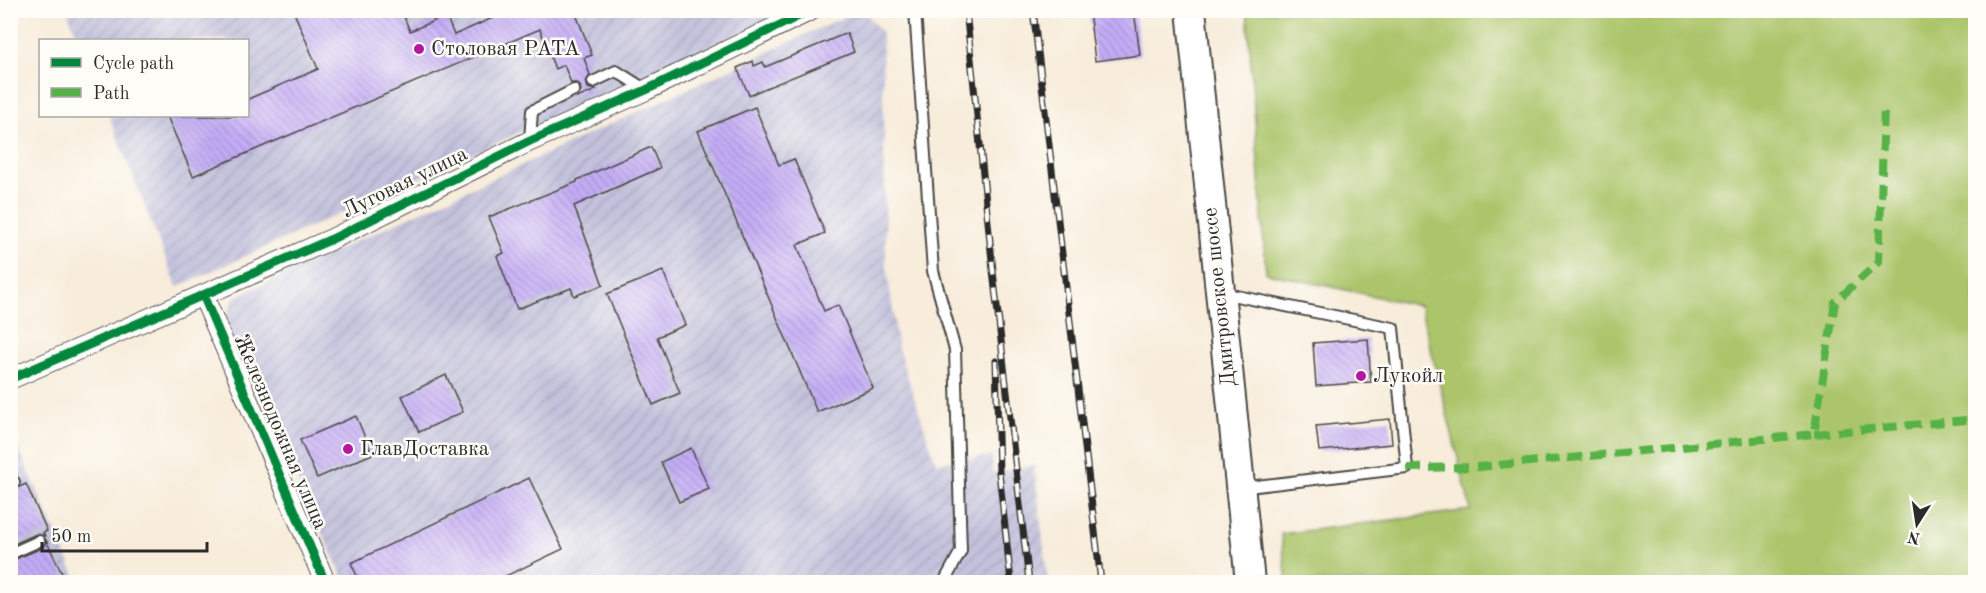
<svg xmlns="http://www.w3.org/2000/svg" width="1986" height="593" viewBox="0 0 1986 593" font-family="'Old Standard TT',serif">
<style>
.industrial{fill:url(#industrial-furrows)}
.grass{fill:#acc56b;stroke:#6c784b;stroke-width:1.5}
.building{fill:url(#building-back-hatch)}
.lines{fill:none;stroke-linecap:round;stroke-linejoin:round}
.service-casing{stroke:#4a4845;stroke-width:14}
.minor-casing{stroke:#4a4845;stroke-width:22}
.secondary-casing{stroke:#4a4845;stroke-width:32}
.service{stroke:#fff;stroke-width:10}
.minor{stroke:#fff;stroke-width:20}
.secondary{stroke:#fff;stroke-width:28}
.rail-casing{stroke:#2b2b2b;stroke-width:7}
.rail{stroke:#fdfcf7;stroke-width:4.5;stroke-dasharray:14;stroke-linecap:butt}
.quiet{stroke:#56b246;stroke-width:8;stroke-dasharray:15 8;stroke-linecap:butt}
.cycleway-casing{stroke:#fdfcf7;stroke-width:13}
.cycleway{stroke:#00873e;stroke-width:9}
.poi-dot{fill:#b5179e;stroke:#fdfcf7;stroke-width:2}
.labels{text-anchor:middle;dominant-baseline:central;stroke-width:5;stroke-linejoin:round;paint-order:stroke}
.poi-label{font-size:21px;fill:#2b2b2b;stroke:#fdfcf7;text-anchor:start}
.street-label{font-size:21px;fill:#2b2b2b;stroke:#fdfcf7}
</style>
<defs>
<pattern id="industrial-furrows" width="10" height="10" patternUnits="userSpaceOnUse" patternTransform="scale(1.5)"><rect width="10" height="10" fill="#c3c1db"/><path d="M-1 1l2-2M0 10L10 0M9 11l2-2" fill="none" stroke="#a8a6bc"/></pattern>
<pattern id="building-back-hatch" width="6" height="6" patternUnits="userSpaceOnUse" patternTransform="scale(1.5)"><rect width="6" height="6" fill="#c5adf7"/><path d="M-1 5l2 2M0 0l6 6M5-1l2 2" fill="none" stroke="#a08dc8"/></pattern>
</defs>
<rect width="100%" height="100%" fill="#fdfcf7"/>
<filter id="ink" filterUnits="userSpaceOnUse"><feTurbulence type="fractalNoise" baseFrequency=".0167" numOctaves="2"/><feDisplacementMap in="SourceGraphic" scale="12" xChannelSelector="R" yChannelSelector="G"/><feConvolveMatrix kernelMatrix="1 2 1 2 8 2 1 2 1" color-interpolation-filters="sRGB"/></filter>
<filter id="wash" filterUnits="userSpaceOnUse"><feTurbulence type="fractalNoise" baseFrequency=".008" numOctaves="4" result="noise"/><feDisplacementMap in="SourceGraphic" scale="24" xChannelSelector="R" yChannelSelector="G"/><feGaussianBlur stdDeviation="1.35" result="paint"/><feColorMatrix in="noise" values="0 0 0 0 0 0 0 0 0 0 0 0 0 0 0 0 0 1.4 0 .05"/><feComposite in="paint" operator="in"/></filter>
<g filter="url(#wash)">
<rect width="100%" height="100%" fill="#f8ecda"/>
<!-- industrial -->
<path class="industrial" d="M 67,11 L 788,11 L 177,287 L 109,116 L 248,116 L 248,40 L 79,40 Z
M 857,11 L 864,11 L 882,33 L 886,261 L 898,348 L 936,463 L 992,456 L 993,473 L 1034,465 L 1048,582 L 345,582 L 225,324 L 233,298 Z
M 11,432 L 78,582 L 11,582 Z"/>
<!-- grass -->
<path class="grass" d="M 1247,11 L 1975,11 L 1975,582 L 1287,582 L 1281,534 L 1471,510 L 1420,306 L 1266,273 Z"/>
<g id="blocks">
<!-- building -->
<path class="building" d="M 293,10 L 401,10 L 410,31 L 446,16 L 454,35 L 511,10 L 584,10 L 576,14 L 592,55 L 584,58 L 590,75 L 586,82 L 588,88 L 596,90 L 577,98 L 581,91 L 580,86 L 578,83 L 571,83 L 564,65 L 555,69 L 540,29 L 193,176 L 167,116 L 248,116 L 248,99 L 318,69 Z
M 1089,10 L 1134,10 L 1140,55 L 1095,61 Z
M 847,33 L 854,52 L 749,95 L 737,68 L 753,61 L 754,66 L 763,62 L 765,67 Z
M 755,107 L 779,165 L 794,159 L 825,233 L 797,245 L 824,311 L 838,305 L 873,388 L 817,412 L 698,131 Z
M 651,147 L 660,168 L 574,206 L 603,285 L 574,296 L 571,288 L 517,309 L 497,256 L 504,253 L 489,217 L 577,182 L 577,180 Z
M 663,271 L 685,325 L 657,337 L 680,393 L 653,405 L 607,294 Z
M 1368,339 L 1371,382 L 1316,386 L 1313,343 Z
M 446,375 L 463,412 L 419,432 L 402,396 Z
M 356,416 L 372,454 L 317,478 L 300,440 Z
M 1390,419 L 1392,444 L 1319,451 L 1316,426 Z
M 691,448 L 709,489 L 679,502 L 661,462 Z
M 529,478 L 563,549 L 493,582 L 360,582 L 351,563 Z
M 26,484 L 47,531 L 43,533 L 45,536 L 36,534 L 10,546 L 10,491 Z
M 46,540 L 66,582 L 10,582 L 10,561 L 42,548 L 45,545 Z"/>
</g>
</g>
<g filter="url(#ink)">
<use href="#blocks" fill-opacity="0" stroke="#4a4845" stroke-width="1.5"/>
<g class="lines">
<!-- service casing -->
<g class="service-casing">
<path id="service" d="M 915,10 L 933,271 L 955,350 L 961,551 L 944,582
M 593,82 L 616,71 L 646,90
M 530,141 L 532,111 L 574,90
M 1222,293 L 1393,328 L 1407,468 L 1240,488
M 10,483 L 14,482
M 10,554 L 39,541"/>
</g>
<!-- minor casing -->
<g class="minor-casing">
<path id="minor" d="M 203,295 L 325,582
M 10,379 L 332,239 L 530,141 L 646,90 L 811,10"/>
</g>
<!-- secondary casing -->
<g class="secondary-casing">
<path id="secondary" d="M 1191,10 L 1250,582"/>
</g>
<!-- service -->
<use href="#service" class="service"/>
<!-- minor -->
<use href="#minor" class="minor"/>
<!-- secondary -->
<use href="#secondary" class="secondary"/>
<!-- rail casing -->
<g class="rail-casing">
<path id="rail" d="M 966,10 L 994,280 L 1029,582
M 1033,10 L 1101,582
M 996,361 L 999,472 L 1011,582"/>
</g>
<!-- rail -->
<use href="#rail" class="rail"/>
<!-- quiet -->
<path class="quiet" d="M 1814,434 L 1976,419
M 1407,468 L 1479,467 L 1814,434 L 1835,302 L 1879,262 L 1884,108"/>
<!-- cycleway casing -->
<g class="cycleway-casing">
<path id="cycleway" d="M 203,295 L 325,582
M 10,379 L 332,239 L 530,141 L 646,90 L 811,10"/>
</g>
<!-- cycleway -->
<use href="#cycleway" class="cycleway"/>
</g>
</g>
<!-- markers -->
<g class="poi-dot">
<circle cx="419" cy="49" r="6"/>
<circle cx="1361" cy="376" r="6"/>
<circle cx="348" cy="449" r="6"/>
</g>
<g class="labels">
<!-- poi labels -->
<g class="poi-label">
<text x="431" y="49">Столовая РАТА</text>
<text x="1373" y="376">Лукойл</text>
<text x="360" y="449">ГлавДоставка</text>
</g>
<!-- street labels -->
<g class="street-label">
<text transform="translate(405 183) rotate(-26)">Луговая улица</text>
<text transform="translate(1220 297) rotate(-96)">Дмитровское шоссе</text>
<text transform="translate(280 432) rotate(67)">Железнодожная улица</text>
</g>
</g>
<!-- margin -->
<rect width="1986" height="593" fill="none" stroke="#fdfcf7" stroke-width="36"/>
<!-- legend -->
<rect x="39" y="39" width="210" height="78" fill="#fdfcf7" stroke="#a9a8a5" stroke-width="1.5"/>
<rect x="51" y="58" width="30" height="9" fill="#00873e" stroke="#a9a8a5" stroke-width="1.5"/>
<text x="93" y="69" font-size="18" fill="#2b2b2b">Cycle path</text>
<rect x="51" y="88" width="30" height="9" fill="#56b246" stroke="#a9a8a5" stroke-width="1.5"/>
<text x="93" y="99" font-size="18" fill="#2b2b2b">Path</text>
<!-- north arrow -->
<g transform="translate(1917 524) rotate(192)" stroke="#fdfcf7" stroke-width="4.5" paint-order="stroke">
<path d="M0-4.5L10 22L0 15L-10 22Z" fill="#2b2b2b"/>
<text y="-9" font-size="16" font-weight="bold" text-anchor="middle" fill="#2b2b2b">N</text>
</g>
<!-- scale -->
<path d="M42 542v9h165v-9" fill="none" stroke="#2b2b2b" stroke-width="3"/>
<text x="51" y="542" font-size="18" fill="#2b2b2b" stroke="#fdfcf7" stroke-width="4.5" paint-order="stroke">50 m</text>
</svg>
